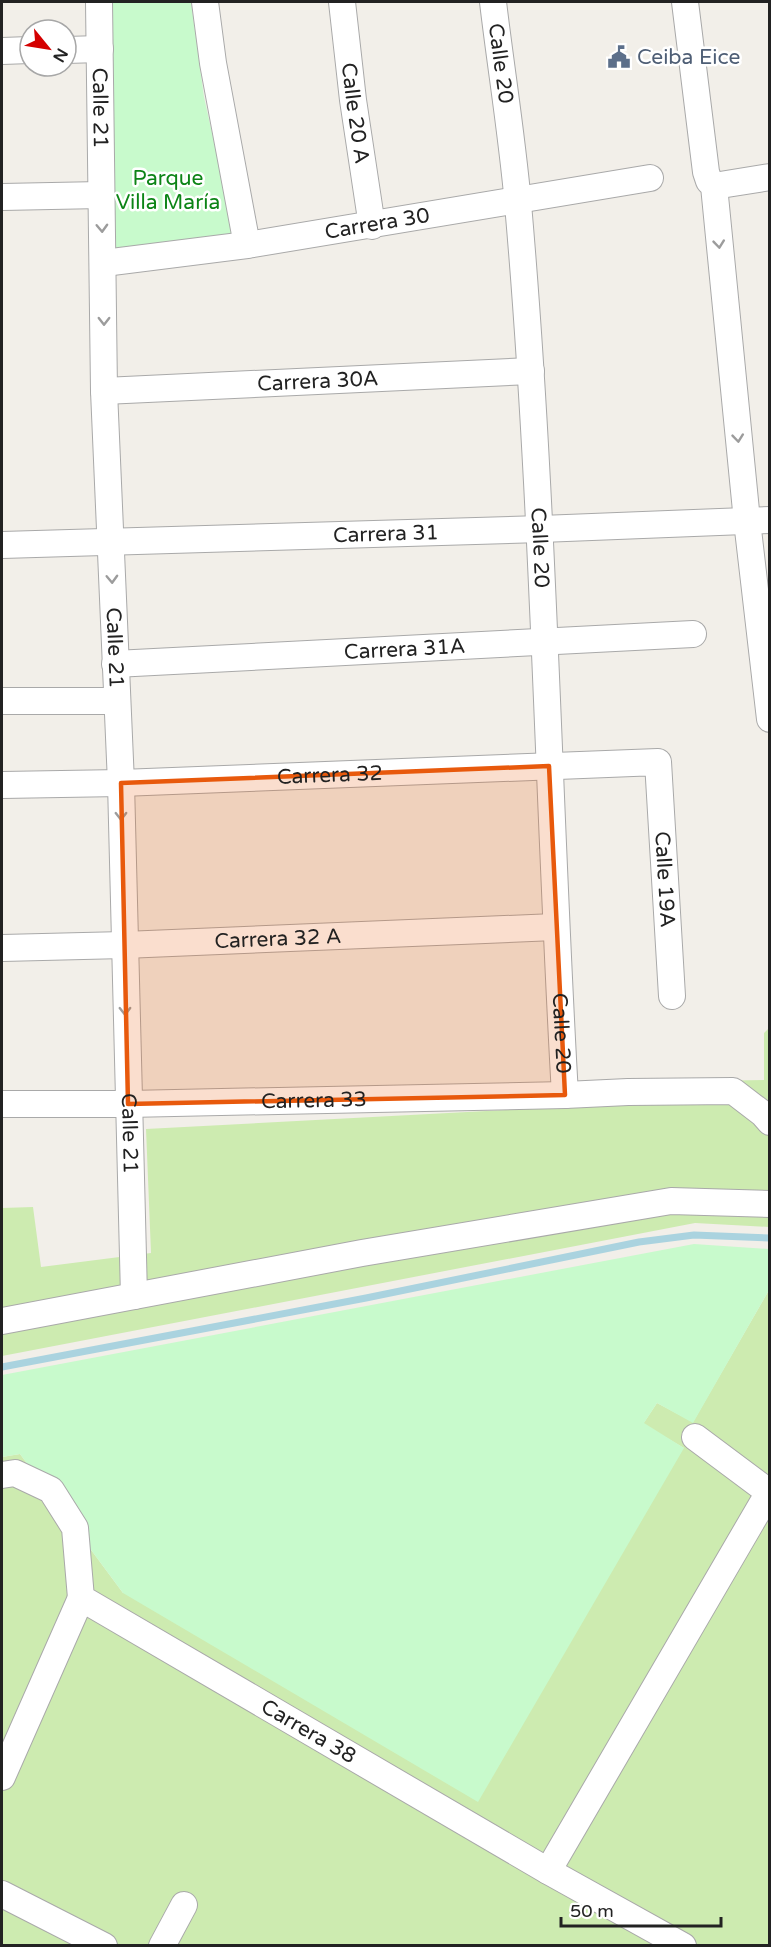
<svg xmlns="http://www.w3.org/2000/svg" width="771" height="1947" viewBox="0 0 771 1947" font-family="'Varela Round',sans-serif">
<style>
.grass{fill:#cdebb0}
.park{fill:#c8facc}
.lines{fill:none;stroke-linecap:round;stroke-linejoin:round}
.stream{stroke:#aad3df;stroke-width:7}
.street-casing{stroke:#a9a9a9;stroke-width:28}
.street{stroke:#fff;stroke-width:26}
.oneway{stroke:#9c9c9c}
.marked{fill:#e8590c;fill-opacity:0.2;stroke:#e8590c;stroke-width:4.5;stroke-linejoin:round}
.labels{text-anchor:middle;dominant-baseline:central;stroke-width:5;stroke-linejoin:round;paint-order:stroke}
.service-label{font-size:21px;fill:#4e5e75;stroke:#fff;text-anchor:start}
.street-label{font-size:21px;fill:#222;stroke:#fff}
.park-label{font-size:21px;fill:#0c8416;stroke:#fff}
</style>
<rect width="100%" height="100%" fill="#f2efe9"/>
<!-- grass -->
<path class="grass" d="M 769,1028 L 769,1227 L 695,1223 L 2,1356 L 2,1208 L 33,1207 L 41,1267 L 151,1253 L 146,1129 L 637,1103 L 642,1082 L 764,1080 L 764,1033 Z
M 769,1290 L 769,1945 L 2,1946 L 2,1457 L 20,1454 L 123,1593 L 684,1448 L 643,1424 L 657,1403 L 693,1422 Z"/>
<!-- park -->
<path class="park" d="M 111,2 L 191,2 L 204,97 L 235,236 L 113,254 Z
M 694,1244 L 769,1249 L 769,1290 L 693,1423 L 657,1403 L 644,1423 L 684,1448 L 478,1802 L 123,1593 L 20,1454 L 2,1457 L 2,1375 Z"/>
<g class="lines">
<!-- stream -->
<path class="stream" d="M 2,1367 L 366,1298 L 639,1242 L 694,1235 L 770,1238"/>
<!-- street casing -->
<g class="street-casing">
<g id="street">
<path id="s1" d="M 99,2 L 104,391 L 121,783 L 134,1296"/>
<path d="M 205,2 L 213,63 L 247,245"/>
<path id="s2" d="M 342,2 L 353,100 L 372,226"/>
<path id="s3" d="M 493,2 C 501,69 512,136 518,204 C 544,500 548,798 565,1095"/>
<path d="M 685,2 L 706,172 L 709,181 L 714,186 L 747,521 L 770,719"/>
<path d="M 66,50 L 100,49"/>
<path d="M 2,51 L 30,50"/>
<path d="M 714,186 L 770,177"/>
<path d="M 2,197 L 101,195"/>
<path id="s4" d="M 104,263 L 247,245 L 650,178"/>
<path id="s5" d="M 104,391 L 531,371"/>
<path id="s6" d="M 2,545 L 541,529 L 770,520"/>
<path id="s7" d="M 115,664 L 693,634"/>
<path d="M 2,701 L 117,701"/>
<path id="s8" d="M 2,785 L 121,783 L 658,762 L 672,996"/>
<path id="s9" d="M 2,948 L 124,945 L 555,927"/>
<path id="s10" d="M 2,1104 L 128,1104 L 565,1095 L 628,1092 L 733,1091 L 763,1114 L 770,1122"/>
<path d="M 2,1321 L 362,1253 L 671,1201 L 770,1204"/>
<path d="M 695,1437 L 770,1493"/>
<path id="s11" d="M 2,1475 L 15,1473 L 51,1490 L 75,1528 L 81,1598 L 548,1871 L 683,1946"/>
<path d="M 2,1777 L 81,1598"/>
<path d="M 548,1871 L 769,1492"/>
<path d="M 2,1894 L 104,1946"/>
<path d="M 162,1946 L 184,1905"/>
</g>
</g>
<!-- street -->
<use href="#street" class="street"/>
</g>
<!-- one-way arrows -->
<defs><path id="oneway-chevron" d="M-2-3.5L2.5 0L-2 3.5" fill="none" stroke-width="1.6" stroke-linecap="round" stroke-linejoin="round" transform="scale(1.5)"/></defs>
<g class="oneway">
<use href="#oneway-chevron" transform="translate(102 228) rotate(88)"/>
<use href="#oneway-chevron" transform="translate(719 244) rotate(84)"/>
<use href="#oneway-chevron" transform="translate(104 321) rotate(90)"/>
<use href="#oneway-chevron" transform="translate(738 438) rotate(84)"/>
<use href="#oneway-chevron" transform="translate(112 579) rotate(88)"/>
<use href="#oneway-chevron" transform="translate(121 816) rotate(89)"/>
<use href="#oneway-chevron" transform="translate(125 1011) rotate(89)"/>
</g>
<!-- marked area -->
<path class="marked" d="M 549,766 L 565,1095 L 128,1104 L 121,783 Z"/>
<!-- icons -->
<defs>
<g id="civic-bare" transform="scale(1.8)"><path d="M-.6-6.5H3V-4.5H.6V-3L4-1V1h2V6H-6V1h2V-1L-.6-3ZM-1.2 2.5V6h2.4V2.5Z" fill="#5c6f8a" stroke="#fff" stroke-width="2.5" paint-order="stroke"/></g>
</defs>
<g fill-rule="evenodd">
<use href="#civic-bare" x="619" y="57"/>
</g>
<g class="labels">
<!-- service labels -->
<g class="service-label">
<text x="637" y="57">Ceiba Eice</text>
</g>
<!-- street labels -->
<g class="street-label">
<text stroke="none"><textPath href="#s3" startOffset="62">Calle 20</textPath></text>
<text stroke="none"><textPath href="#s1" startOffset="106">Calle 21</textPath></text>
<text stroke="none"><textPath href="#s2" startOffset="112">Calle 20 A</textPath></text>
<text stroke="none"><textPath href="#s4" startOffset="276">Carrera 30</textPath></text>
<text stroke="none"><textPath href="#s5" startOffset="214">Carrera 30A</textPath></text>
<text stroke="none"><textPath href="#s6" startOffset="384">Carrera 31</textPath></text>
<text stroke="none"><textPath href="#s3" startOffset="548">Calle 20</textPath></text>
<text stroke="none"><textPath href="#s7" startOffset="290">Carrera 31A</textPath></text>
<text stroke="none"><textPath href="#s1" startOffset="646">Calle 21</textPath></text>
<text stroke="none"><textPath href="#s8" startOffset="328">Carrera 32</textPath></text>
<text stroke="none"><textPath href="#s8" startOffset="774">Calle 19A</textPath></text>
<text stroke="none"><textPath href="#s9" startOffset="276">Carrera 32 A</textPath></text>
<text stroke="none"><textPath href="#s3" startOffset="1034">Calle 20</textPath></text>
<text stroke="none"><textPath href="#s10" startOffset="312">Carrera 33</textPath></text>
<text stroke="none"><textPath href="#s1" startOffset="1132">Calle 21</textPath></text>
<text stroke="none"><textPath href="#s11" startOffset="432">Carrera 38</textPath></text>
</g>
<!-- park labels -->
<g class="park-label">
<text x="168" y="178">Parque<tspan x="168" dy="24">Villa María</tspan></text>
</g>
</g>
<!-- border -->
<rect width="771" height="1947" fill="none" stroke="#222222" stroke-width="6"/>
<!-- north arrow -->
<g transform="translate(48 48) rotate(120)"><circle r="28" fill="#ffffff" stroke="#a7a7a7" stroke-width="1.5"/>
<path d="M0-4.5L10 22L0 15L-10 22Z" fill="#d40000"/>
<text y="-9" font-size="16" font-weight="bold" text-anchor="middle" fill="#222222">N</text>
</g>
<!-- scale -->
<path d="M561 1917v9h160v-9" fill="none" stroke="#222222" stroke-width="3"/>
<text x="570" y="1917" font-size="18" fill="#222222" stroke="#ffffff" stroke-width="4.5" paint-order="stroke">50 m</text>
</svg>
